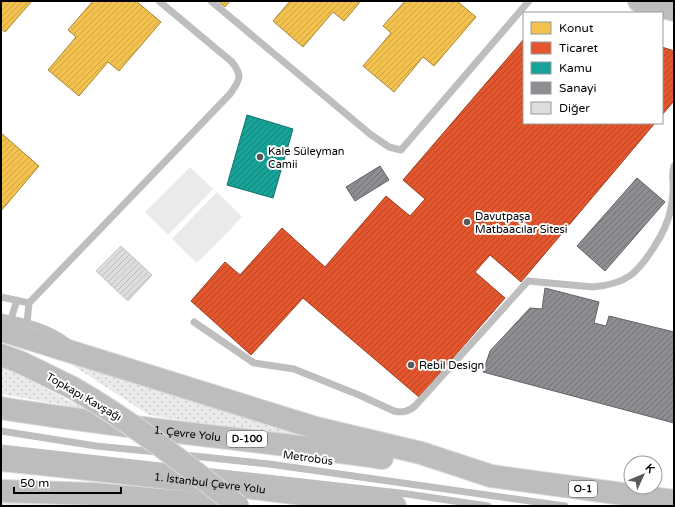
<svg xmlns="http://www.w3.org/2000/svg" width="675" height="507" viewBox="0 0 675 507" font-family="'Varela Round',sans-serif">
<style>
.grass{fill:url(#grass-dots)}
.pitch{fill:#eaeaea}
.homes{fill:url(#homes-hatch);stroke:#a98737}
.shops{fill:url(#shops-hatch);stroke:#a03d20}
.public{fill:url(#public-hatch);stroke:#10726a}
.industry{fill:url(#industry-hatch);stroke:#636366}
.building{fill:url(#building-hatch);stroke:#c5c5c5}
.lines{fill:none;stroke-linecap:round;stroke-linejoin:round}
.primary-casing{stroke:#dbdbdb;stroke-width:24}
.trunk-casing{stroke:#dbdbdb;stroke-width:24}
.service{stroke:#bebebe;stroke-width:7}
.primary{stroke:#bdbdbd;stroke-width:22}
.trunk{stroke:#bdbdbd;stroke-width:22}
.primary-bridge-casing{stroke:#dbdbdb;stroke-width:24;stroke-linecap:butt}
.primary-bridge{stroke:#bdbdbd;stroke-width:22}
.poi-dot{fill:#595959;stroke:#fff;stroke-width:1.5}
.labels{text-anchor:middle;dominant-baseline:central;stroke-width:4;stroke-linejoin:round;paint-order:stroke}
.shield{fill:#fff;stroke:#4c4c4c;stroke-width:1}
.shield-label{font-size:10px;font-weight:bold;fill:#000}
.poi-label{font-size:11px;fill:#000;stroke:#fff;text-anchor:start}
.street-label{font-size:11px;fill:#000;stroke:#fff}
</style>
<defs>
<pattern id="grass-dots" width="8" height="8" patternUnits="userSpaceOnUse"><rect width="8" height="8" fill="#eaeaea"/><path d="M2 2h.1M6 6h.1" fill="none" stroke="#c7c7c7" stroke-width="1.8" stroke-linecap="round"/></pattern>
<pattern id="homes-hatch" width="6" height="6" patternUnits="userSpaceOnUse"><rect width="6" height="6" fill="#f2c14e"/><path d="M-1 1l2-2M0 6l6-6M5 7l2-2" fill="none" stroke="#cea442"/></pattern>
<pattern id="shops-hatch" width="6" height="6" patternUnits="userSpaceOnUse"><rect width="6" height="6" fill="#e4572e"/><path d="M-1 1l2-2M0 6l6-6M5 7l2-2" fill="none" stroke="#b64625"/></pattern>
<pattern id="public-hatch" width="6" height="6" patternUnits="userSpaceOnUse"><rect width="6" height="6" fill="#17a398"/><path d="M-1 1l2-2M0 6l6-6M5 7l2-2" fill="none" stroke="#12827a"/></pattern>
<pattern id="industry-hatch" width="6" height="6" patternUnits="userSpaceOnUse"><rect width="6" height="6" fill="#8d8d92"/><path d="M-1 1l2-2M0 6l6-6M5 7l2-2" fill="none" stroke="#717175"/></pattern>
<pattern id="building-hatch" width="6" height="6" patternUnits="userSpaceOnUse"><rect width="6" height="6" fill="#ddd"/><path d="M-1 1l2-2M0 6l6-6M5 7l2-2" fill="none" stroke="#bcbcbc"/></pattern>
</defs>
<rect width="100%" height="100%" fill="#fff"/>
<!-- grass -->
<path class="grass" d="M 70,361 L 330,440 L 245,431 L 149,415 L 69,363 Z
M 1,365 L 85,409 L 1,394 Z
M 1,502 L 138,506 L 1,506 Z"/>
<!-- pitch -->
<path class="pitch" d="M 190,167 L 213,189 L 168,235 L 145,212 Z
M 217,192 L 242,217 L 197,263 L 172,239 Z"/>
<!-- homes -->
<path class="homes" d="M 1,1 L 32,1 L 5,32 L 1,29 Z
M 93,1 L 136,1 L 161,22 L 119,71 L 108,62 L 79,96 L 48,70 L 76,37 L 68,30 Z
M 218,1 L 230,1 L 225,7 Z
M 290,1 L 361,1 L 344,21 L 333,12 L 303,47 L 273,21 Z
M 405,1 L 457,1 L 476,17 L 434,66 L 423,57 L 394,92 L 363,66 L 391,33 L 383,26 Z
M 1,133 L 39,166 L 1,211 Z"/>
<!-- shops -->
<path class="shops" d="M 524,39 L 524,123 L 655,123 L 521,282 L 490,255 L 475,272 L 505,298 L 419,397 L 303,298 L 251,355 L 191,301 L 225,262 L 240,275 L 282,228 L 325,267 L 386,196 L 410,216 L 425,199 L 403,180 Z
M 662,47 L 674,51 L 674,101 L 662,115 Z"/>
<!-- public -->
<path class="public" d="M 247,115 L 293,129 L 273,198 L 227,185 Z"/>
<!-- industry -->
<path class="industry" d="M 380,166 L 389,180 L 355,201 L 346,187 Z
M 637,178 L 665,202 L 605,271 L 577,246 Z
M 545,288 L 599,302 L 594,323 L 606,326 L 609,316 L 674,332 L 674,423 L 483,372 L 490,351 L 530,308 L 542,309 Z"/>
<!-- building -->
<path class="building" d="M 121,246 L 152,275 L 128,301 L 96,271 Z"/>
<g class="lines">
<!-- primary casing -->
<g class="primary-casing">
<path id="primary" d="M 639,1 L 674,10
M 1,355 L 20,362 L 73,388"/>
</g>
<!-- trunk casing -->
<g class="trunk-casing">
<g id="trunk">
<path d="M 1,330 L 316,428 L 421,453 L 491,476 L 674,501"/>
<path id="s1" d="M 1,408 C 127,429 255,439 382,458"/>
<path id="s2" d="M 1,460 C 133,473 264,489 395,506"/>
<path d="M 1,491 L 94,494 L 225,506"/>
</g>
</g>
<!-- service -->
<path class="service" d="M 211,1 L 370,134 L 389,147 L 401,150 L 529,1
M 1,297 L 29,303 L 230,94 C 240,80 243,76 232,62 L 159,1
M 1,317 C 26,322 49,327 69,343
M 11,319 L 17,300
M 194,322 L 254,363 L 294,369 L 359,395 L 394,411 C 402,413 408,412 415,406 L 528,281 L 593,287 C 626,284 637,274 654,247 C 662,235 668,223 671,208 C 672,202 673,196 673,190 C 674,182 671,174 674,166
M 27,323 L 29,303
M 1,431 L 96,446 L 157,452
M 1,448 L 178,468
M 184,455 L 269,464 L 565,506
M 204,471 L 400,493 L 488,506"/>
<!-- primary -->
<use href="#primary" class="primary"/>
<!-- trunk -->
<use href="#trunk" class="trunk"/>
<!-- primary-bridge casing -->
<g class="primary-bridge-casing">
<path id="primary-bridge" d="M 73,388 C 131,421 185,464 238,506"/>
</g>
<!-- primary-bridge -->
<use href="#primary-bridge" class="primary-bridge"/>
</g>
<!-- markers -->
<g class="poi-dot">
<circle cx="260" cy="157" r="4"/>
<circle cx="467" cy="222" r="4"/>
<circle cx="411" cy="365" r="4"/>
</g>
<g class="labels">
<!-- shield labels -->
<g class="shield">
<rect x="227" y="431" width="40" height="16" rx="3"/>
<rect x="569" y="481" width="28" height="16" rx="3"/>
</g>
<g class="shield-label">
<text x="247" y="439">D-100</text>
<text x="583" y="489">O-1</text>
</g>
<!-- poi labels -->
<g class="poi-label">
<text x="268" y="151">Kale Süleyman<tspan x="268" dy="13">Camii</tspan></text>
<text x="475" y="216">Davutpaşa<tspan x="475" dy="13">Matbaacılar Sitesi</tspan></text>
<text x="419" y="365">Rebil Design</text>
</g>
<!-- street labels -->
<g class="street-label">
<text transform="translate(84 397) rotate(30)">Topkapı Kavşağı</text>
<text stroke="none"><textPath href="#s1" startOffset="188">1. Çevre Yolu</textPath></text>
<text transform="translate(308 458) rotate(8)">Metrobüs</text>
<text stroke="none"><textPath href="#s2" startOffset="210">1. İstanbul Çevre Yolu</textPath></text>
</g>
</g>
<!-- border -->
<rect width="675" height="507" fill="none" stroke="#000000" stroke-width="4"/>
<!-- legend -->
<rect x="523" y="12" width="140" height="112" fill="#ffffff" stroke="#999999"/>
<rect x="531" y="22" width="20" height="12" fill="#f2c14e" stroke="#999999"/>
<text x="559" y="32" font-size="12" fill="#000000">Konut</text>
<rect x="531" y="42" width="20" height="12" fill="#e4572e" stroke="#999999"/>
<text x="559" y="52" font-size="12" fill="#000000">Ticaret</text>
<rect x="531" y="62" width="20" height="12" fill="#17a398" stroke="#999999"/>
<text x="559" y="72" font-size="12" fill="#000000">Kamu</text>
<rect x="531" y="82" width="20" height="12" fill="#8d8d92" stroke="#999999"/>
<text x="559" y="92" font-size="12" fill="#000000">Sanayi</text>
<rect x="531" y="102" width="20" height="12" fill="#dddddd" stroke="#999999"/>
<text x="559" y="112" font-size="12" fill="#000000">Diğer</text>
<!-- north arrow -->
<g transform="translate(643 475) rotate(46)"><circle r="19" fill="#ffffff" stroke="#999999"/>
<path d="M0-3L7 15L0 10L-7 15Z" fill="#595959"/>
<text y="-6" font-size="11" font-weight="bold" text-anchor="middle" fill="#000000">K</text>
</g>
<!-- scale -->
<path d="M14 487v6h107v-6" fill="none" stroke="#000000" stroke-width="2"/>
<text x="20" y="487" font-size="12" fill="#000000" stroke="#ffffff" stroke-width="3" paint-order="stroke">50 m</text>
</svg>
